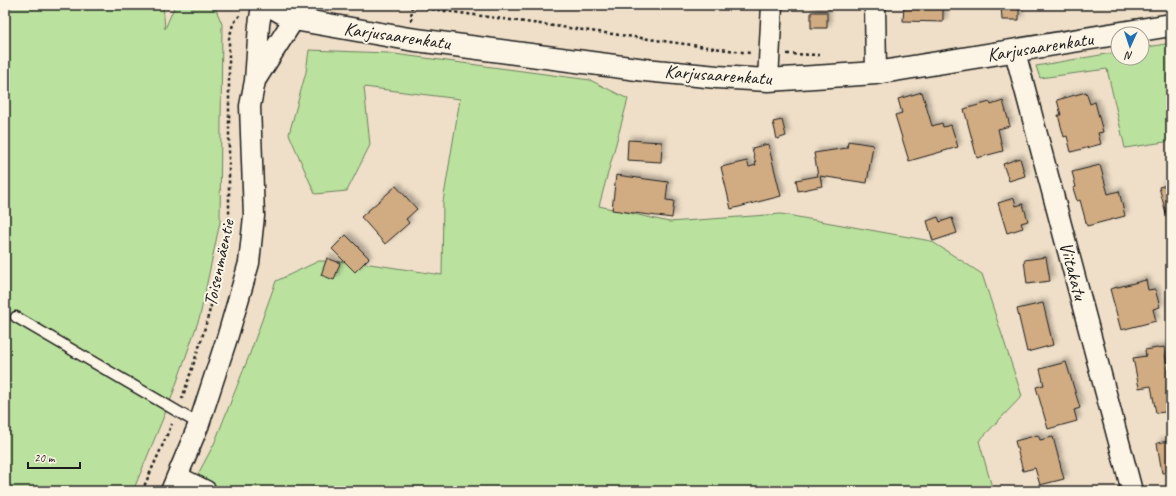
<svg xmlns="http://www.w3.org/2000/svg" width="1176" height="496" viewBox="0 0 1176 496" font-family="Caveat,sans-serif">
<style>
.green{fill:#bae29e;stroke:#6b7f5d}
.building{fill:#d1ac83;stroke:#1c1c1c;filter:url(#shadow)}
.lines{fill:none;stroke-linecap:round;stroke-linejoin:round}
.service-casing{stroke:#1c1c1c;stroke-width:13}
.minor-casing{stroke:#1c1c1c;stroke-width:23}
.tertiary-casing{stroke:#1c1c1c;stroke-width:25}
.path{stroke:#1c1c1c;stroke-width:2.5;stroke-dasharray:3 3;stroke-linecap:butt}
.service{stroke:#fcf5e5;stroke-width:10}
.minor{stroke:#fcf5e5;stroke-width:20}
.tertiary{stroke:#fcf5e5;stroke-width:22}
.labels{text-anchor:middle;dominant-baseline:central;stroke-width:4;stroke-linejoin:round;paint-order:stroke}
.street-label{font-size:19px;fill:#1c1c1c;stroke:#fcf5e5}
</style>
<defs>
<filter id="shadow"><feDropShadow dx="3.5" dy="-3.5" stdDeviation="2" flood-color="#0004"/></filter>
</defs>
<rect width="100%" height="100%" fill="#efdfc8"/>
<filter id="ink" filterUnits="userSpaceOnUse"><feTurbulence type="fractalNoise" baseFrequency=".025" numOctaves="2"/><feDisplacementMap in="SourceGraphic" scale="8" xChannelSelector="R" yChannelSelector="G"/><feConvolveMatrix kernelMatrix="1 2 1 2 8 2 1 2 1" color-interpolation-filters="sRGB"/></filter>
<g filter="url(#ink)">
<!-- green -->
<path class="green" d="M 5,5 L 163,5 L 165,29 L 175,5 L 214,5 L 222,24 L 220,222 L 200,316 L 171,399 L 133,491 L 5,491 Z
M 1171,43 L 1171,141 L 1125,148 L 1107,69 L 1040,78 L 1036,66 L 1118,52 L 1118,58 L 1142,58 L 1142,48 Z
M 309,50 L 387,53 L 590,80 L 628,99 L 599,206 L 669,222 L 781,214 L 931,241 L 982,274 L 1022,396 L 979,441 L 993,491 L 189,491 L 214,444 L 249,356 L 276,281 L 319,261 L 357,262 L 442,275 L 443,202 L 460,99 L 364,87 L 370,145 L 347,191 L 315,194 L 289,134 L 306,72 Z"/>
<!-- building -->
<path class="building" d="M 904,5 L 943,5 L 943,22 L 903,21 Z
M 1001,5 L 1019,5 L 1019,20 L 1002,20 Z
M 811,12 L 827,12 L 827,28 L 811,28 Z
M 922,92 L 932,126 L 942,123 L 943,127 L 951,125 L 958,147 L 909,161 L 895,115 L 902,113 L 898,99 Z
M 1086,92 L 1090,104 L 1095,102 L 1103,132 L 1098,133 L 1101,144 L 1071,152 L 1067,136 L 1064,137 L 1058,115 L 1061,115 L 1057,100 Z
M 1003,101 L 1010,126 L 998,129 L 1003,151 L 977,158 L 964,109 L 990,102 L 991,105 Z
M 782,120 L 786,136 L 777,139 L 773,122 Z
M 628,140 L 662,142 L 661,162 L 627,160 Z
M 848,141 L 873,145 L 867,183 L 820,176 L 822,186 L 798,191 L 796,180 L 818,176 L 814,153 L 847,148 Z
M 768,144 L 781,196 L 731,209 L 721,167 L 747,161 L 749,167 L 756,165 L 752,148 Z
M 1020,158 L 1025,176 L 1009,181 L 1003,164 Z
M 1100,165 L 1108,194 L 1119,191 L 1125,216 L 1087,226 L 1080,200 L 1077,201 L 1073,188 L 1076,187 L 1072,172 Z
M 616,175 L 668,182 L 666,200 L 674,201 L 672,218 L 612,210 Z
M 1171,184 L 1171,232 L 1159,187 Z
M 396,186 L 417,209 L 406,219 L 409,223 L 385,244 L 361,217 Z
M 1014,198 L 1016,206 L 1023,204 L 1028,221 L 1021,223 L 1023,228 L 1007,233 L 998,203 Z
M 938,217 L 940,222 L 952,218 L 957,233 L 933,241 L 927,221 Z
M 346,235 L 369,258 L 355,272 L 332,249 Z
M 1046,257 L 1050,281 L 1027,284 L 1024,260 Z
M 327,258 L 340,263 L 334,280 L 321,275 Z
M 1146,280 L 1148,290 L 1155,289 L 1160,307 L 1153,309 L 1156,321 L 1121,330 L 1110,289 Z
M 1043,303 L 1053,345 L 1027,352 L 1017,309 Z
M 1164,347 L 1169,379 L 1171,379 L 1171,415 L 1166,416 L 1165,412 L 1156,413 L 1151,386 L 1139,388 L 1133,358 L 1146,356 L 1145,350 Z
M 1066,362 L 1080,408 L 1074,410 L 1077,421 L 1048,429 L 1036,387 L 1044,385 L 1040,369 Z
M 1038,435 L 1040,440 L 1053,437 L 1064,479 L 1040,485 L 1035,468 L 1023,471 L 1015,441 Z
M 1168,435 L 1171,435 L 1171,472 L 1162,473 L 1157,443 L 1169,441 Z"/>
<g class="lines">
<!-- service casing -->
<g class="service-casing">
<path id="service" d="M 16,317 L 199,424"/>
</g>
<!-- minor casing -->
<g class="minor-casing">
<path id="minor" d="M 875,5 L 876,73
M 1015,52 L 1132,491
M 256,79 L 294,19
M 768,80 L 772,5
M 178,477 L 206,491
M 171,491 L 199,424 L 228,335 L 249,263 L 254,216 L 250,106 L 255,81 L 259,25 L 261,12 L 265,5"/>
</g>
<!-- tertiary casing -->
<g class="tertiary-casing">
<path id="tertiary" d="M 269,5 L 294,19 L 409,39 L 645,70 L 717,77 L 768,80 L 876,73 L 1171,25"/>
</g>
<!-- path -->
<path class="path" d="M 402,5 L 750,53
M 411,21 L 412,6
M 787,54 L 820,55
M 182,399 L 202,338 L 224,259 L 229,220 L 229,39 L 233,24 L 241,14
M 142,491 L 172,424"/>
<!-- service -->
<use href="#service" class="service"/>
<!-- minor -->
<use href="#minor" class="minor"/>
<!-- tertiary -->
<use href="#tertiary" class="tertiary"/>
</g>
</g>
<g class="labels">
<!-- street labels -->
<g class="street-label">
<text transform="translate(397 36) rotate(8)">Karjusaarenkatu</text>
<text transform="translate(1040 47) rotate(-9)">Karjusaarenkatu</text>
<text transform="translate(718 75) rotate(4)">Karjusaarenkatu</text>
<text transform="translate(219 263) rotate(-78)">Toisenmäentie</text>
<text transform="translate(1073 271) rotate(75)">Viitakatu</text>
</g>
</g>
<!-- margin -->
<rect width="1176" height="496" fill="none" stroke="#fcf5e5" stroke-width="20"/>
<rect x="10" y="10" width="1156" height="476" fill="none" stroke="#1c1c1c" stroke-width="1.5" filter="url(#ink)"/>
<!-- north arrow -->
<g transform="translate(1130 46) rotate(183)"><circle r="19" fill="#fcf5e5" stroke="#a29e95"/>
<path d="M0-3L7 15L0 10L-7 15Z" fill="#1f6fb2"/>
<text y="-6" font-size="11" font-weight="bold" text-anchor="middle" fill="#1c1c1c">N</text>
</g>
<!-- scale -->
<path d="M28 462v6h52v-6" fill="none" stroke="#1c1c1c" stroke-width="2"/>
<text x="34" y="462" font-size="12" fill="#1c1c1c" stroke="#fcf5e5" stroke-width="3" paint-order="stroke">20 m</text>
</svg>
